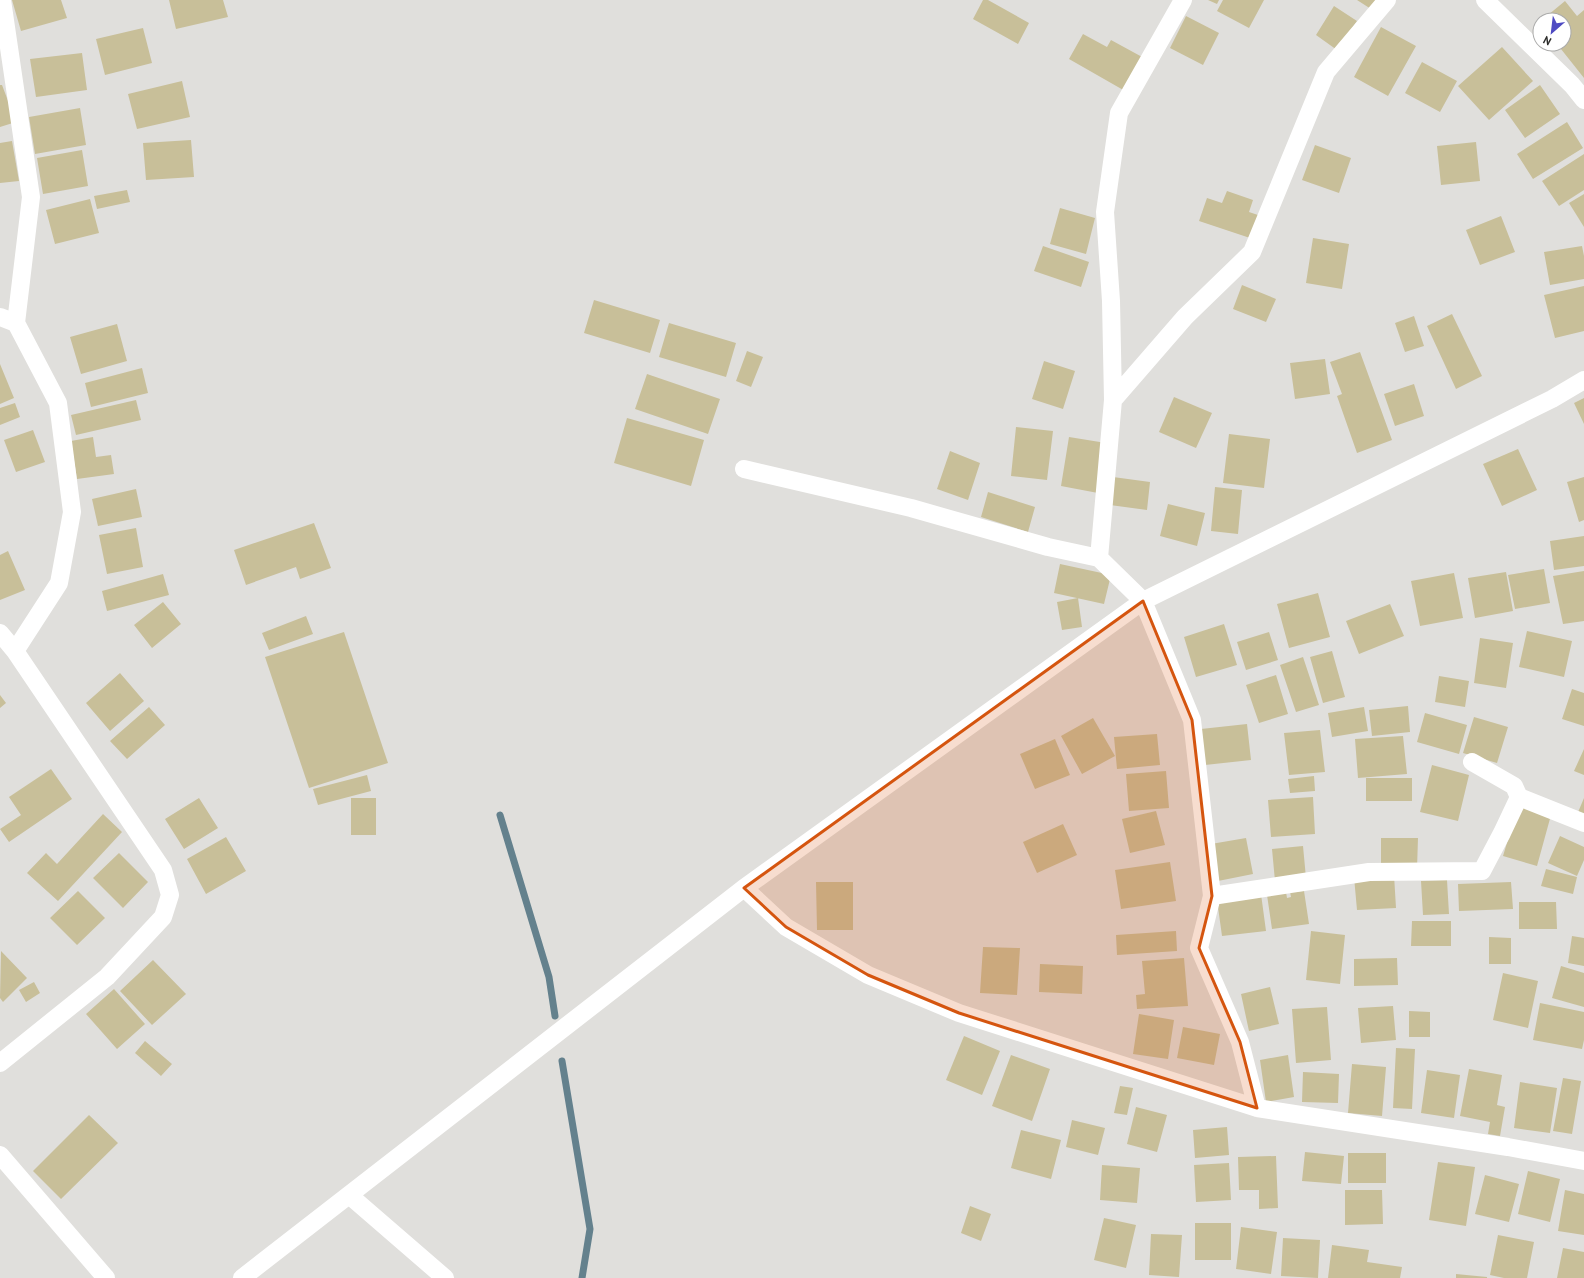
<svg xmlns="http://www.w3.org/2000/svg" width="1584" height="1278" viewBox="0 0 1584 1278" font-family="'PT Sans',sans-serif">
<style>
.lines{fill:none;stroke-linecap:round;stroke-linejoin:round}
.stream{stroke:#64818d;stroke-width:7}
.building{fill:#c8bf99}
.minor{stroke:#fff;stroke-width:18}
.marked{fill:#d5550f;fill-opacity:0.2;stroke:#d5550f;stroke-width:3;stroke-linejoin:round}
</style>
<rect width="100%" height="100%" fill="#e0dfdc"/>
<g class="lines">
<!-- stream -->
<path class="stream" d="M 500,815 L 549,977 L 555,1016
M 562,1061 L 590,1229 L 582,1278"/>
</g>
<!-- building -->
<path class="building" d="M 12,0 L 61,0 L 67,18 L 21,31 Z
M 169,0 L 223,0 L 228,17 L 176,29 Z
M 983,0 L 988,0 L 1029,23 L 1018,44 L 973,19 Z
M 1208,0 L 1219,0 L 1217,4 Z
M 1223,0 L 1264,0 L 1249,28 L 1217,11 Z
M 1357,0 L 1377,0 L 1371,9 Z
M 1565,1 L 1577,16 L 1584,10 L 1584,78 L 1557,44 L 1564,44 L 1564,20 L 1542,20 Z
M 1334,6 L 1357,21 L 1337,50 L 1316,35 Z
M 1186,16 L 1219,33 L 1203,65 L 1170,48 Z
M 1381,27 L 1416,46 L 1388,96 L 1354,77 Z
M 143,28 L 152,63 L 105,75 L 96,39 Z
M 1083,34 L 1107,47 L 1111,40 L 1144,58 L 1125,91 L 1069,59 Z
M 1502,47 L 1533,81 L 1489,120 L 1458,86 Z
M 82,53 L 87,90 L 36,97 L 30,59 Z
M 1422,62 L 1457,81 L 1440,112 L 1405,93 Z
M 182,81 L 190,117 L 137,129 L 128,94 Z
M 0,85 L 2,85 L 16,122 L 0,127 Z
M 1540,85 L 1560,114 L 1525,138 L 1505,110 Z
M 80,108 L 86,145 L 35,154 L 29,117 Z
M 1567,122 L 1583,148 L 1533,179 L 1517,154 Z
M 191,140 L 194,177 L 146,180 L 143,143 Z
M 12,141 L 19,181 L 0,183 L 0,143 Z
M 1476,142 L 1480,181 L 1441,185 L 1437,146 Z
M 1315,145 L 1351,158 L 1339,193 L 1302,180 Z
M 82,150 L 88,186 L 43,194 L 37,158 Z
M 1584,154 L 1584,190 L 1559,206 L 1542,181 Z
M 127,190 L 130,202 L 97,209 L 94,196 Z
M 1227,191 L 1253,200 L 1249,212 L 1258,215 L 1250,238 L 1199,221 L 1207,198 L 1222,203 Z
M 1584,194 L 1584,227 L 1569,203 Z
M 90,199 L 99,233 L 55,244 L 46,210 Z
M 1060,208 L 1095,218 L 1086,254 L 1050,244 Z
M 1501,216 L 1515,252 L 1480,265 L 1466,230 Z
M 1313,238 L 1349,244 L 1342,289 L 1306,283 Z
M 1043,246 L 1089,262 L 1081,287 L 1034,271 Z
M 1582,246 L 1584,256 L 1584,279 L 1550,285 L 1544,252 Z
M 1242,285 L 1276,299 L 1266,322 L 1233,309 Z
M 1584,286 L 1584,331 L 1555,338 L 1544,295 Z
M 594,300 L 660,320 L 650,353 L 584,333 Z
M 1452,314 L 1482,376 L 1456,389 L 1427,326 Z
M 1414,316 L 1424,346 L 1405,352 L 1395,323 Z
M 669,323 L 736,343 L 726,377 L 659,357 Z
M 117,324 L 127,361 L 81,374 L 70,337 Z
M 747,351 L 763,357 L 751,387 L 736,381 Z
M 1360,352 L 1392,440 L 1357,453 L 1337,396 L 1342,394 L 1330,362 Z
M 1325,359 L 1330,394 L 1295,399 L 1290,363 Z
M 1044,361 L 1075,371 L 1063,409 L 1032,399 Z
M 0,364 L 14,398 L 0,404 Z
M 142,368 L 148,393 L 91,407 L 85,383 Z
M 647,374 L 720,399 L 708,434 L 635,409 Z
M 1414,384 L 1424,416 L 1395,426 L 1384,394 Z
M 1174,397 L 1212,413 L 1196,448 L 1159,432 Z
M 1584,398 L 1584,424 L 1574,403 Z
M 136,400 L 141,420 L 76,435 L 71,415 Z
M 15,403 L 20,417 L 0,425 L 0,408 Z
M 627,418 L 704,440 L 691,486 L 614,463 Z
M 1016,427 L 1053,431 L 1047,480 L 1011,476 Z
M 33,430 L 45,462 L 16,472 L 4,440 Z
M 1229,434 L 1270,439 L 1264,488 L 1223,483 Z
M 93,437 L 96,457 L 111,455 L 114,474 L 77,479 L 71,441 Z
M 1069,437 L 1106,443 L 1098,493 L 1061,486 Z
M 1518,449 L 1537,490 L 1502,506 L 1483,464 Z
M 950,451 L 980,463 L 968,500 L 937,489 Z
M 1113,477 L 1150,482 L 1147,510 L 1110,505 Z
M 1584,477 L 1584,520 L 1579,522 L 1567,482 Z
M 1215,487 L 1242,490 L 1238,534 L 1211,531 Z
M 136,489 L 142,517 L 98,526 L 92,499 Z
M 988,492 L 1035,507 L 1028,532 L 981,517 Z
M 1168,504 L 1205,513 L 1197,546 L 1160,536 Z
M 314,523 L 331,568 L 300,579 L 296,567 L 246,585 L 234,550 Z
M 136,528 L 143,567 L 107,574 L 99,535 Z
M 1584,536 L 1584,566 L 1554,570 L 1550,541 Z
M 8,551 L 25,590 L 0,600 L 0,555 Z
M 1060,564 L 1111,575 L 1104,604 L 1054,593 Z
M 1544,569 L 1550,603 L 1515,609 L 1508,575 Z
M 1584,571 L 1584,621 L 1563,624 L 1553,576 Z
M 1506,572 L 1513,611 L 1475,618 L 1468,578 Z
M 1454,573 L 1463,618 L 1420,626 L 1411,581 Z
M 163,574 L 169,595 L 107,611 L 102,591 Z
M 1318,593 L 1330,637 L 1289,648 L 1277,604 Z
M 1078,598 L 1082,627 L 1062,630 L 1057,602 Z
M 163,602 L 181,624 L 152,648 L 134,625 Z
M 1390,604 L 1404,636 L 1359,654 L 1346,621 Z
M 306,616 L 313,634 L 269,650 L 262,633 Z
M 1224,624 L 1237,665 L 1196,677 L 1184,637 Z
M 1527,631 L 1572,641 L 1564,677 L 1519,667 Z
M 344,632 L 388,763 L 309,788 L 265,657 Z
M 1269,632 L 1278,660 L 1246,670 L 1237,642 Z
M 1480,638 L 1513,643 L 1506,688 L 1474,683 Z
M 1332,651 L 1345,697 L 1323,703 L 1310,657 Z
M 1303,657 L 1319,705 L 1296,712 L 1280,665 Z
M 120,673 L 144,701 L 110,731 L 86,703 Z
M 1276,675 L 1288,714 L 1259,723 L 1246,685 Z
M 1439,676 L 1469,681 L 1465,707 L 1435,702 Z
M 1572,689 L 1584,693 L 1584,726 L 1562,719 Z
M 0,695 L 6,703 L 0,708 Z
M 1408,706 L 1410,732 L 1372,736 L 1369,710 Z
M 149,707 L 165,725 L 127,759 L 110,741 Z
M 1364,707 L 1368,731 L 1332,737 L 1328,713 Z
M 1425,713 L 1467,725 L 1459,754 L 1417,742 Z
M 1474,717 L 1508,727 L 1497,763 L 1463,753 Z
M 1093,718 L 1115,756 L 1082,774 L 1061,736 Z
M 1247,724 L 1251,760 L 1205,765 L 1201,729 Z
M 1320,730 L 1325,772 L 1289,775 L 1284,733 Z
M 1157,734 L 1160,765 L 1117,769 L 1114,737 Z
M 1403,736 L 1407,774 L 1358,778 L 1355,739 Z
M 1055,739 L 1070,775 L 1035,789 L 1020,754 Z
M 1584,749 L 1584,775 L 1574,771 Z
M 1432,765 L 1469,775 L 1458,821 L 1420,812 Z
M 51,769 L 72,799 L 9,842 L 0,829 L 21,815 L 9,797 Z
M 1166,771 L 1169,808 L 1129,811 L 1126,774 Z
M 367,775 L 371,791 L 318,805 L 313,789 Z
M 1314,776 L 1315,791 L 1290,793 L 1288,779 Z
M 1366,778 L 1412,778 L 1412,801 L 1366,801 Z
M 1313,797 L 1315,834 L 1271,837 L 1268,800 Z
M 199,798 L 218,828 L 184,849 L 165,819 Z
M 351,798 L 376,798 L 376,835 L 351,835 Z
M 1584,798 L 1584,820 L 1576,817 Z
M 1518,806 L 1551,815 L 1537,866 L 1503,856 Z
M 1156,811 L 1165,845 L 1130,853 L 1122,819 Z
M 103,814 L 122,832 L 58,901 L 27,873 L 46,853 L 57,864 Z
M 1063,824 L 1077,855 L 1037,873 L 1023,842 Z
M 1560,836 L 1584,847 L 1584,860 L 1577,876 L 1548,863 Z
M 226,837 L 246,871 L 206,894 L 187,859 Z
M 1246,838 L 1253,874 L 1218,881 L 1211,844 Z
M 1381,838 L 1418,838 L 1417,869 L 1381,868 Z
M 1303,846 L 1306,878 L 1275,881 L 1272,849 Z
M 119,853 L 148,882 L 123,908 L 93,878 Z
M 1170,862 L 1176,901 L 1121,909 L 1115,870 Z
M 1546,869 L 1577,877 L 1573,894 L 1541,886 Z
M 1394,875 L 1396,908 L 1357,910 L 1354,877 Z
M 1447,880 L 1449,914 L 1423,915 L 1421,881 Z
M 816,882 L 853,882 L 853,930 L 817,930 Z
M 1511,882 L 1513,909 L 1459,911 L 1458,884 Z
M 78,891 L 105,918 L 77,945 L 50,918 Z
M 1304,891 L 1309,924 L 1272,929 L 1267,895 L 1286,892 L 1287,898 L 1291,897 L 1290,892 Z
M 1261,894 L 1266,931 L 1222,936 L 1217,900 Z
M 1519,902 L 1556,902 L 1557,929 L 1519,929 Z
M 1412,921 L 1451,921 L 1451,946 L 1411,946 Z
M 1176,931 L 1177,951 L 1117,955 L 1116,935 Z
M 1311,931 L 1345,935 L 1340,984 L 1306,980 Z
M 1572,936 L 1584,938 L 1584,966 L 1568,963 Z
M 1489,937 L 1511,938 L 1511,964 L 1489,964 Z
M 983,947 L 1020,948 L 1017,995 L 980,993 Z
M 1,951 L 27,978 L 3,1002 L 0,998 Z
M 1184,958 L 1188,1006 L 1137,1009 L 1136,995 L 1145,994 L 1142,961 Z
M 1397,958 L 1398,985 L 1354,986 L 1354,959 Z
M 153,960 L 186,994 L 152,1025 L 120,991 Z
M 1040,964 L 1083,966 L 1082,994 L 1039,992 Z
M 1561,966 L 1584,973 L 1584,1007 L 1552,998 Z
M 1503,973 L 1538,981 L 1528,1028 L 1493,1020 Z
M 34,982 L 40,993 L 26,1002 L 19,990 Z
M 1270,987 L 1279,1024 L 1249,1031 L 1241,994 Z
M 114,989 L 145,1024 L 117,1049 L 86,1014 Z
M 1540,1003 L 1584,1012 L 1584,1040 L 1582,1049 L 1533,1040 Z
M 1393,1006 L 1396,1040 L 1361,1043 L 1358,1008 Z
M 1327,1007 L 1331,1060 L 1296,1063 L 1292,1009 Z
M 1409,1011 L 1430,1012 L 1430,1037 L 1409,1037 Z
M 1139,1014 L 1174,1020 L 1168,1059 L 1133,1054 Z
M 1183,1027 L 1220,1034 L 1214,1065 L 1177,1058 Z
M 964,1036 L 1000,1051 L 982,1095 L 946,1080 Z
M 145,1041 L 172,1064 L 161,1076 L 135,1053 Z
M 1396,1048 L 1415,1049 L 1412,1109 L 1393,1108 Z
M 1011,1055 L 1050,1069 L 1032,1121 L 992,1106 Z
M 1288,1055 L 1294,1097 L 1266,1102 L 1260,1060 Z
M 1352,1064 L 1386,1067 L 1382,1116 L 1348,1113 Z
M 1469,1069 L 1502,1075 L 1497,1105 L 1505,1107 L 1500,1136 L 1488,1134 L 1490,1122 L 1460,1116 Z
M 1427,1070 L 1460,1075 L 1454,1118 L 1421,1113 Z
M 1303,1072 L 1339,1074 L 1338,1103 L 1302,1102 Z
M 1563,1078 L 1581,1081 L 1572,1134 L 1553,1131 Z
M 1520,1082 L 1557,1088 L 1550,1133 L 1514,1128 Z
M 1120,1086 L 1133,1088 L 1127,1115 L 1114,1113 Z
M 1136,1107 L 1167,1115 L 1157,1152 L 1127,1144 Z
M 89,1115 L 118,1143 L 61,1199 L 33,1171 Z
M 1072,1120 L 1105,1128 L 1098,1155 L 1066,1147 Z
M 1227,1127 L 1229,1155 L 1195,1158 L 1193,1130 Z
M 1021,1130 L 1061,1140 L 1051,1179 L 1011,1168 Z
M 1305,1152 L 1344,1156 L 1341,1184 L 1302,1181 Z
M 1348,1153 L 1386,1153 L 1386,1183 L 1348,1183 Z
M 1276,1156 L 1278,1208 L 1259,1209 L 1259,1190 L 1239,1190 L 1238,1157 Z
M 1438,1162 L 1475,1167 L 1466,1226 L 1429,1220 Z
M 1229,1163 L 1231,1200 L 1196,1202 L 1194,1165 Z
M 1102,1165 L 1140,1168 L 1137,1203 L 1100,1200 Z
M 1528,1171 L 1560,1179 L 1550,1222 L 1518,1214 Z
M 1485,1175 L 1519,1184 L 1509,1222 L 1475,1214 Z
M 1345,1190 L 1382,1190 L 1383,1224 L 1345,1225 Z
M 1565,1190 L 1584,1194 L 1584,1235 L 1558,1231 Z
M 970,1206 L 991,1214 L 981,1241 L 961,1233 Z
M 1104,1218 L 1136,1225 L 1126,1268 L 1094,1260 Z
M 1195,1223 L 1231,1223 L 1231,1260 L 1195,1260 Z
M 1241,1227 L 1277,1232 L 1271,1274 L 1236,1269 Z
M 1151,1234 L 1182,1235 L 1179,1277 L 1149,1275 Z
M 1498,1235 L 1534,1242 L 1527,1278 L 1504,1278 L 1490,1275 Z
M 1283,1238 L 1320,1240 L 1318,1278 L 1281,1276 Z
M 1332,1245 L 1369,1250 L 1367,1262 L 1402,1267 L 1400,1278 L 1328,1278 Z
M 1563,1248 L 1584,1252 L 1584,1278 L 1557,1278 Z
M 1456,1274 L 1487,1277 L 1487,1278 L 1456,1278 Z"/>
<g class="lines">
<!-- minor -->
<path class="minor" d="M 2,0 L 31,197 L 16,323 L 58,403 L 72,512 L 59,583 L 15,651
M 1485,0 L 1572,85 L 1584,100
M 0,317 L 16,323
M 1113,400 L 1185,317 L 1252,252 L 1326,72 L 1387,0
M 744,469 L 911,508 L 1048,547 L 1099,558 L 1143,601 L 1192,720 L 1212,896 L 1199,948 L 1240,1042 L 1257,1108
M 1099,558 L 1113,400 L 1111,301 L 1105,212 L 1119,113 L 1183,0
M 0,633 L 15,651 L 163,870 L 170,895 L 163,917 L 107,977 L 0,1063
M 1472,762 L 1514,786 L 1519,797 L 1584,823
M 744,888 L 786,927 L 868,975 L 959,1013 L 1257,1108 L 1508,1147 L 1584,1161
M 1212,896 L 1369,872 L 1482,871 L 1502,833 L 1519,797
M 0,1155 L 106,1278
M 349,1195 L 445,1278
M 242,1278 L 744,888 L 1143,601 L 1552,399 L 1584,380"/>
</g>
<!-- marked area -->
<path class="marked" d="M 1143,601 L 1192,720 L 1212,896 L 1199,948 L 1240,1042 L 1257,1108 L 959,1013 L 868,975 L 786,927 L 744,888 Z"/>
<!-- north arrow -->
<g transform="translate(1552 32) rotate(208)"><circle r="19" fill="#ffffff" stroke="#ababaa"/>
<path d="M0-3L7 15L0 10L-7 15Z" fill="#4f4bc2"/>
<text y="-6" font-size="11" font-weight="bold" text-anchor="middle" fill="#2d2d2b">N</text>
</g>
</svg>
